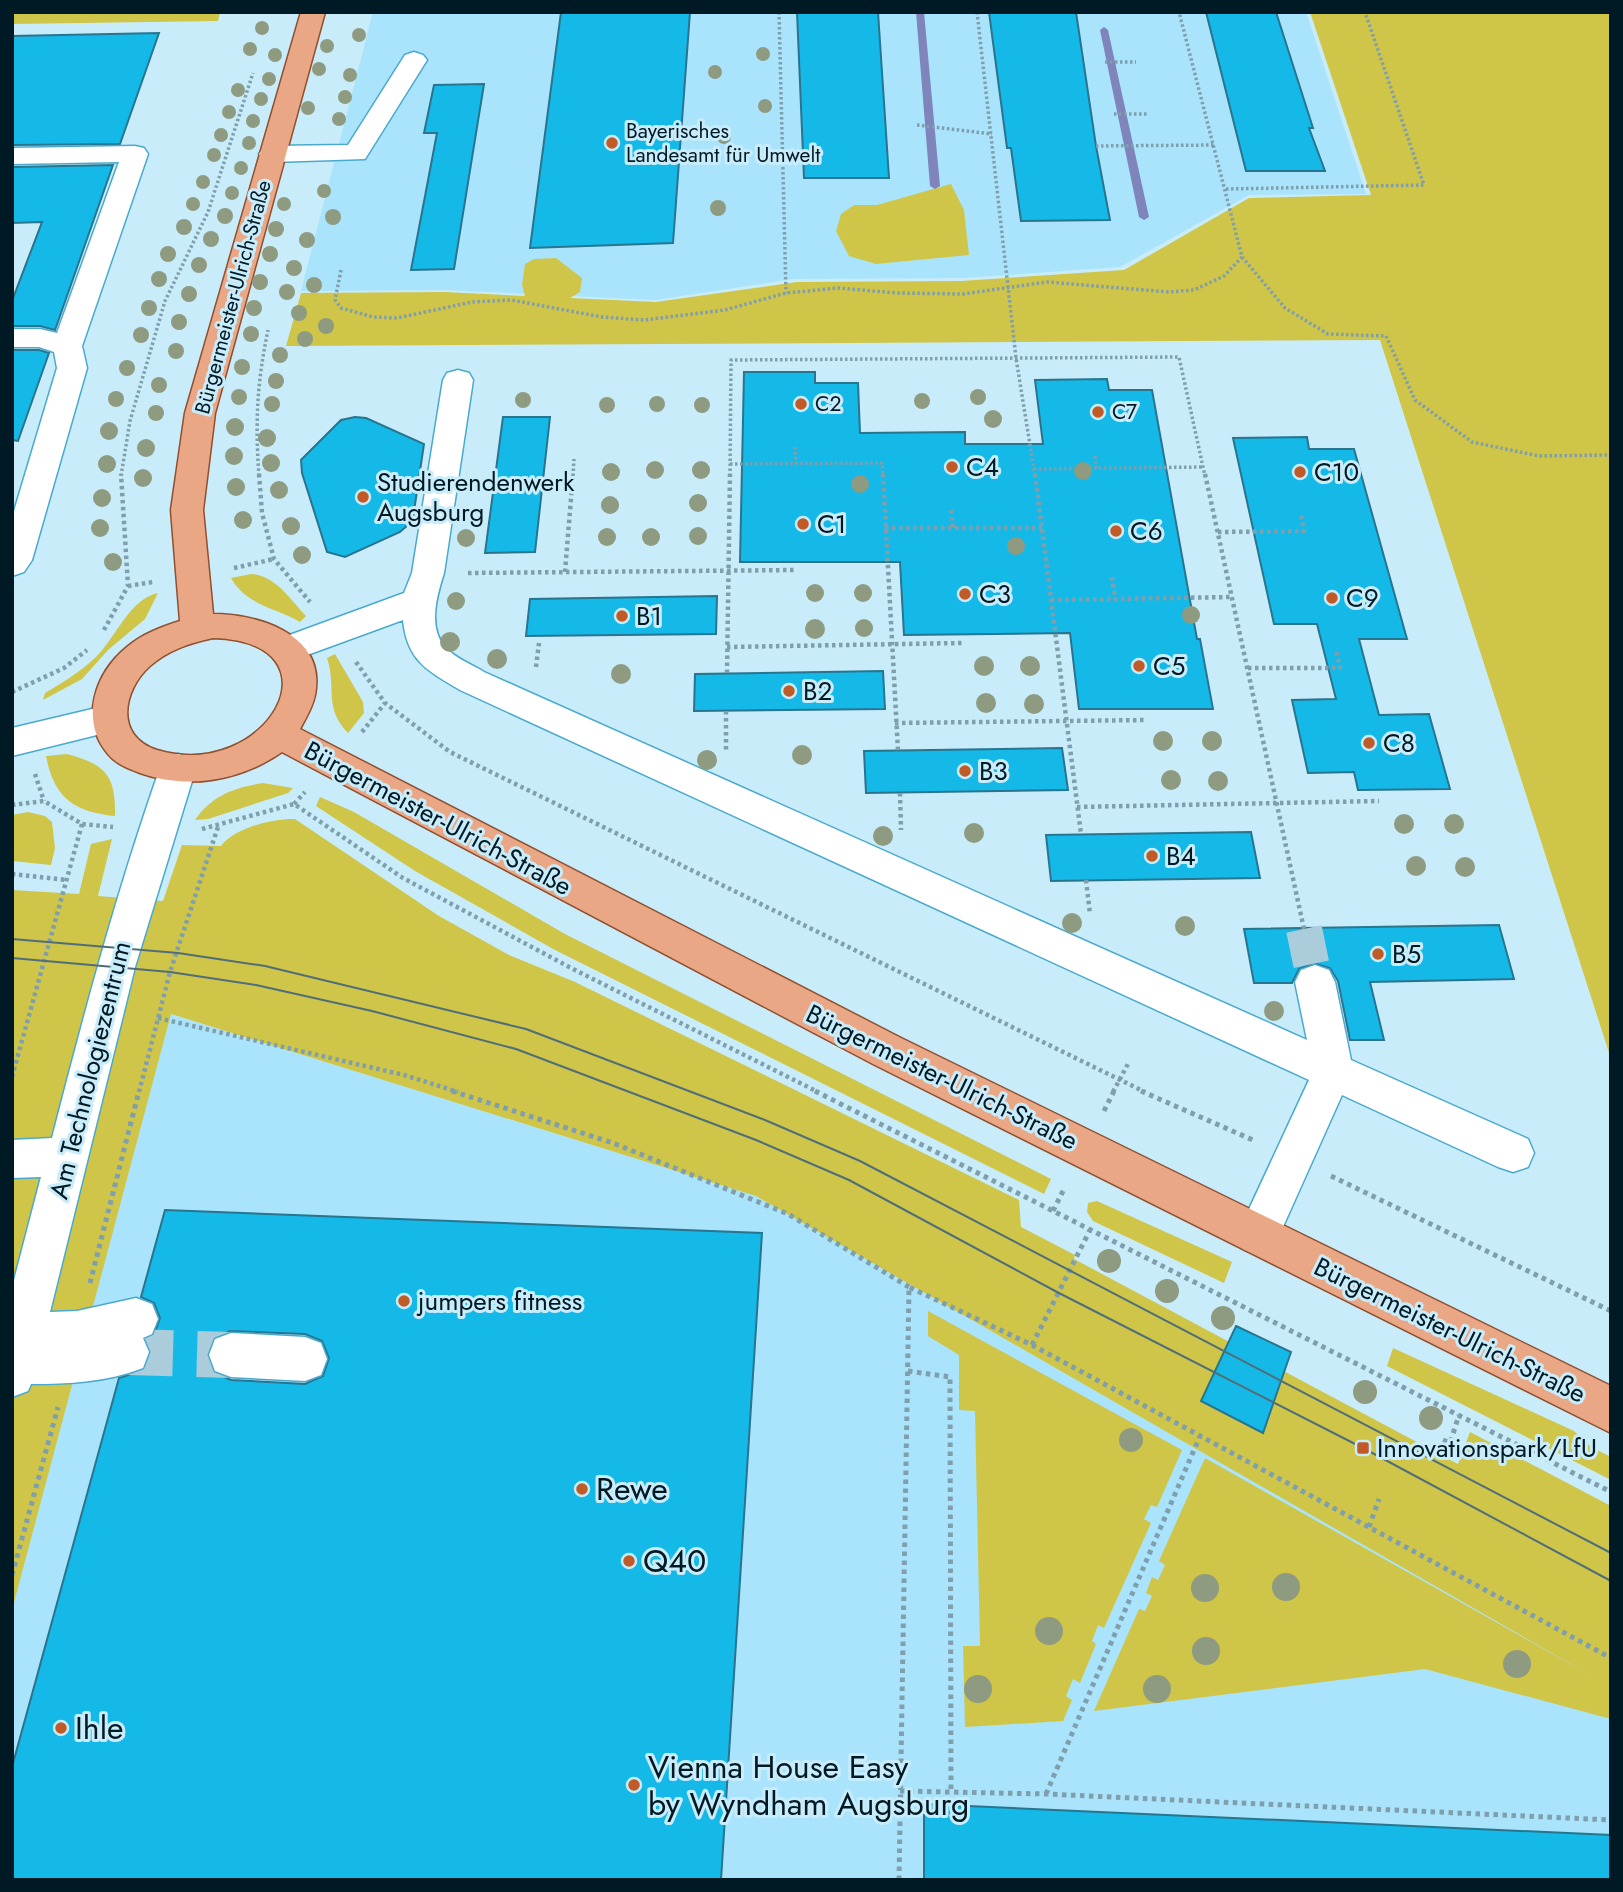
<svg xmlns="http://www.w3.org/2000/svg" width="1623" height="1892" viewBox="0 0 1623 1892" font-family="Jost,sans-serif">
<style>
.built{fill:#a9e4fc}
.green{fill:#cfc549}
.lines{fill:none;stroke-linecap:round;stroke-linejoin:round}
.stream{fill:#7f85bb;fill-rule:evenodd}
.building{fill:#15b9e8;stroke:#29748e;stroke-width:2;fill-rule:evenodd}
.minor-tunnel-far1{stroke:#abccda;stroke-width:36;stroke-dasharray:36 18;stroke-linecap:butt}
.minor-tunnel{stroke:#abccda;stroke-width:46;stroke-dasharray:46 24;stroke-linecap:butt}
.minor-casing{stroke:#49aacd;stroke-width:3}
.major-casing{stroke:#8f5030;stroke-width:3}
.path-far2{stroke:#809fac;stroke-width:3.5;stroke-dasharray:2.5 2.5;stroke-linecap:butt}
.path-far1{stroke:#809fac;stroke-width:4.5;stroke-dasharray:3.5 3.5;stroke-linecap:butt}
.path{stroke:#809fac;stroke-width:5;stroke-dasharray:4.5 4.5;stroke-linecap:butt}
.minor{fill:#fff;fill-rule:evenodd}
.major{fill:#eaa786;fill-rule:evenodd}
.tram{stroke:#506e7a;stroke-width:2}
.tree{fill:#8e9b80}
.poi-dot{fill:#c05b28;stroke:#c9ecfa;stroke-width:2.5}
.labels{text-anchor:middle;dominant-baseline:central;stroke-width:6;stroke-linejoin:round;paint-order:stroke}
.far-poi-label{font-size:21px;fill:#001a25;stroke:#c9ecfa;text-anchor:start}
.far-street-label{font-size:21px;fill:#001a25;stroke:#c9ecfa}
.poi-label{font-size:26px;fill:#001a25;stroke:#c9ecfa;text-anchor:start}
.street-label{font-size:26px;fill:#001a25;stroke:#c9ecfa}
.near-poi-label{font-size:32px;fill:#001a25;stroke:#c9ecfa;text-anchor:start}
</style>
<rect width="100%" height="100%" fill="#c9ecfa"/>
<!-- built -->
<path class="built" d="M 373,12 L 1306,12 L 1366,194 L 1249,195 L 1120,267 L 963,278 L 794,279 L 655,300 L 446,290 L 301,291 Z
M 170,1014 L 756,1196 L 1611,1687 L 1611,1880 L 12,1880 L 12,1610 Z"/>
<!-- green -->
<path class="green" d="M 12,12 L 220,12 L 218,21 L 12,24 Z
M 1310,12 L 1611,12 L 1611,1059 L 1380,340 L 286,346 L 301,293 L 445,292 L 525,296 L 522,285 L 525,264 L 534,259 L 556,258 L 582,278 L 580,292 L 570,298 L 656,302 L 797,282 L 961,281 L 1124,270 L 1249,198 L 1371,195 Z
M 951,184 L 964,210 L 969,255 L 876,264 L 849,256 L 836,231 L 841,214 L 854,205 L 877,205 Z
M 251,574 C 275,575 290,599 306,616 L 300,622 C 275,607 247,606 231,578 Z
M 158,593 L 145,619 L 108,650 L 82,679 L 43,700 L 45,693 C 62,683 80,672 95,658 C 116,638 129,599 158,593 Z
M 335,654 L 363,702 L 364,713 L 348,733 C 323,707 337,688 327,658 Z
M 67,754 C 105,764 116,775 115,816 C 74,812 54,798 46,756 Z
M 263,783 L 293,788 L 288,793 L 208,819 L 195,820 C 211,796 235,787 263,783 Z
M 320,797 L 354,812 L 565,934 L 1051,1179 L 1044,1194 L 555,950 L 415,871 L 316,806 Z
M 28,812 L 45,816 L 52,822 L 55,848 L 51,865 L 12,861 L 12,815 Z
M 295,819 L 439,916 L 509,955 L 575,982 L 1019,1200 L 1021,1227 L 1075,1255 L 1074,1259 L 1458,1464 L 1470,1432 L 1611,1506 L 1611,1719 L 1425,1669 L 1094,1711 L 1139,1609 L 1145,1611 L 1152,1596 L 1146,1593 L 1152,1577 L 1158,1580 L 1165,1565 L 1159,1561 L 1205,1458 L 1595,1678 L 756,1196 L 171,1014 L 12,1610 L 12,890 L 79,894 L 91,844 L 112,839 L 98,896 L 163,901 L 182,845 L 221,846 C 234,828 274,818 295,819 Z
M 1097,1201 L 1232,1262 L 1224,1283 L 1093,1221 L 1087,1212 L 1088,1203 Z
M 928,1311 L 1182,1450 L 1157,1507 L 1151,1505 L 1144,1519 L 1151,1523 L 1104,1628 L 1098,1625 L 1092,1641 L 1096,1644 L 1080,1683 L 1073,1679 L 1066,1696 L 1072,1700 L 1063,1721 L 965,1727 L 963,1646 L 980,1646 L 975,1411 L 959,1410 L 959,1355 L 928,1336 Z
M 1393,1348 L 1574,1431 L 1591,1447 L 1611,1457 L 1611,1480 L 1387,1366 Z"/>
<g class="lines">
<!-- stream -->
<path class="stream" d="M 916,12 L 924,12 L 940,186 L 935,189 L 930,186 Z
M 1104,27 L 1108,30 L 1149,217 L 1144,220 L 1139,217 L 1100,30 Z"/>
</g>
<!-- building -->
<path class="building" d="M 561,12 L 690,12 L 673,243 L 530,248 Z
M 797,12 L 878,12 L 889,178 L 804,178 Z
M 989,12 L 1076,12 L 1096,146 L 1110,220 L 1021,221 L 1011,148 L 1007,148 Z
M 1206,12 L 1276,12 L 1313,128 L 1309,128 L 1325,171 L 1246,171 Z
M 159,33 L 120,144 L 12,145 L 12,36 Z
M 484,84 L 454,269 L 411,270 L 437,133 L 424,133 L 434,85 Z
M 113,165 L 55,330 L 40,326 L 12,326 L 12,301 L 42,222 L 12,223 L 12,167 Z
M 12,350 L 39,350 L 49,353 L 18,441 L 12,440 Z
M 744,372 L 815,372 L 815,383 L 858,383 L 860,433 L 965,432 L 965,444 L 1043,444 L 1035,380 L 1107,379 L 1109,390 L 1152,390 L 1197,639 L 1200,639 L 1213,709 L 1079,709 L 1070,633 L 904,635 L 900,562 L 740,562 Z
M 355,417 L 366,418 L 424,444 L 413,518 L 409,524 L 400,532 L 345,557 L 327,552 L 302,473 L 301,460 L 341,420 Z
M 503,417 L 550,417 L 535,552 L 485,553 Z
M 1307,437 L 1309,449 L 1354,449 L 1407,639 L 1359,639 L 1379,715 L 1429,714 L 1450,789 L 1358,790 L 1354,772 L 1308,773 L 1292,700 L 1336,699 L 1317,624 L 1274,624 L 1233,438 Z
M 717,596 L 716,634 L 526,636 L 530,599 Z
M 883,671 L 885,709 L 694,711 L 695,674 Z
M 1062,748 L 1068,790 L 866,793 L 864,751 Z
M 1251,832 L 1260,878 L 1051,881 L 1046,835 Z
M 1499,925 L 1514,979 L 1370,982 L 1384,1040 L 1350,1040 L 1338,981 L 1330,968 L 1314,963 L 1299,969 L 1292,983 L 1254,983 L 1244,929 Z
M 165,1210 L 762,1233 L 721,1880 L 12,1880 L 12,1767 L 119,1378 L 144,1370 L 151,1353 L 146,1339 L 154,1335 L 160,1318 L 154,1303 L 141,1297 ZM 230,1331 L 305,1334 L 322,1341 L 329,1358 L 323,1376 L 305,1384 L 231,1380 L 214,1373 L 207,1354 L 213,1338 Z
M 1236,1326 L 1291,1352 L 1263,1433 L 1201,1401 Z
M 924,1804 L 1611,1835 L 1611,1880 L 924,1880 Z"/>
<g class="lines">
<!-- minor-tunnel-far1 -->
<path class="minor-tunnel-far1" d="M 1304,929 L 1315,982"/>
<!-- minor-tunnel -->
<path class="minor-tunnel" d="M 127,1352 L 231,1355"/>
<!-- minor casing -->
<g class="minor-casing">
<path id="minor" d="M 414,52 L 423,55 L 427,60 L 365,159 L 272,162 L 263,160 L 259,154 L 263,148 L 272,146 L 348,145 L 405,55 Z
M 135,146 L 144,148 L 148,154 L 82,346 L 87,368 L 32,560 L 24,572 L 12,576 L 12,518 L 57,368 L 54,352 L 39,347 L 12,347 L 12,329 L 40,329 L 57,333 L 119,162 L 12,164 L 12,148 Z
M 458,370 L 469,373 L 473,380 L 444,573 C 437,595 427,628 446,648 C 455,658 473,665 484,672 L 1307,1040 L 1295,982 L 1301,970 L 1315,965 L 1329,970 L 1335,982 L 1351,1060 L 1528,1139 L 1534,1153 L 1528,1167 L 1513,1172 L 1498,1167 L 1342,1095 L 1273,1249 L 1258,1255 L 1243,1249 L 1237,1235 L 1309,1080 L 460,690 C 428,671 407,661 403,620 L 288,662 L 276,658 L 271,649 L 276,640 L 404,593 L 412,573 L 443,380 L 447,373 Z
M 109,705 L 121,709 L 127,719 L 121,729 L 12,756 L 12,728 Z
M 178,754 L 191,758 L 196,768 L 135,967 L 50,1312 L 77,1311 L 136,1298 L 152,1304 L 158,1319 L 152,1334 L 143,1338 L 149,1352 L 143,1368 C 107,1382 69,1384 31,1384 L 28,1391 L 12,1397 L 12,1288 L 41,1177 L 12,1178 L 12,1140 L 52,1138 C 84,1014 117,890 160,768 L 165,758 Z
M 231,1333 L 305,1337 L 321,1343 L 327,1359 L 321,1375 L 305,1381 L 231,1377 L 215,1371 L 209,1355 L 215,1339 Z"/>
</g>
<!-- major casing -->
<g class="major-casing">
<path id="major" d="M 301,12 L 325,12 L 215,413 L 203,510 L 213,614 C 255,614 322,632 316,688 C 315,703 307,716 300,729 L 901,1038 L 1611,1386 L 1611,1433 L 873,1064 L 282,752 C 240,781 188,790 140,773 C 129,769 116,764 108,754 C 79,720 95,673 127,647 C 142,634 161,627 180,621 L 171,510 L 185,413 ZM 213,638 C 346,642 267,783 157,750 C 114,736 123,690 150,666 C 168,650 190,643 213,638 Z"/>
</g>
<!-- path-far2 -->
<path class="path-far2" d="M 779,12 L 786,293
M 977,12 L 1016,358 L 1035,476
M 1105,62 L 1136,62
M 1114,114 L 1147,114
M 917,125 L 992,134
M 1096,146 L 1215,145
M 1226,189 L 1424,185 L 1365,12
M 1242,257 L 1285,308 L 1328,334 L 1386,336 L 1415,400 L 1472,442 L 1539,456 L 1611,455
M 341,270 L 335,300 L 341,308 L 373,317 L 397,318 L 472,302 L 511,300 L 602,317 L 644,320 L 725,310 L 786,293 L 838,288 L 897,293 L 963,294 L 1047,282 L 1169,292 L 1194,290 L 1224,276 L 1242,257 L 1179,12
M 795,447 L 796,463
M 1095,456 L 1097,469
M 730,464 L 882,463 L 883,476
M 1034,469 L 1204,467
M 121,476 L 130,421 L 165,301 L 208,212 L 253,73
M 259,476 C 255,422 257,383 268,330
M 573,476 L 574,459
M 730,476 L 731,360 L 1179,357 L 1205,476"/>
<!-- path-far1 -->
<path class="path-far1" d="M 259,474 L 262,513 L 274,559 L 310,602
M 883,474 L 898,751
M 1035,474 L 1081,834
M 1205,474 L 1304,929
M 951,510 L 953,528
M 885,528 L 1042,528
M 1218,532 L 1304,531 L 1301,516
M 234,568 L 274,559
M 565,572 L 573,474
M 468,573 L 796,570
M 1112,577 L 1115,598
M 128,586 L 153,582
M 1051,600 L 1231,597
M 104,630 L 128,586 L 121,474
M 727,647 L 962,643
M 356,662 L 385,703 L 450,752 L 1145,1092
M 536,667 L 539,643
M 1248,668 L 1340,668 L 1336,650
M 727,673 L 730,474
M 12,692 L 64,668 L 87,650
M 726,711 L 726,752
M 895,723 L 1147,720
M 362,732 L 385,703
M 35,774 L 44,801
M 900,793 L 901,830
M 294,804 L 305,792
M 12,805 L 44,801 L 82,824 L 113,827
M 1077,807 L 1379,801
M 202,829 L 294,804 L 403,878 L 571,968 L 818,1092
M 12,874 L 67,880
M 1086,880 L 1090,914
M 158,1018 L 404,1075 L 458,1092
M 12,1077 L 82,824
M 139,1092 L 170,972 L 218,827
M 1113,1092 L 1129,1062"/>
<!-- path -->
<path class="path" d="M 452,1091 L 613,1143 L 788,1214 L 909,1287
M 815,1091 L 1611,1492
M 1141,1091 L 1253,1140
M 1104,1111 L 1114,1091
M 1331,1176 L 1611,1311
M 1053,1211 L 1065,1187
M 90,1283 L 139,1091
M 1032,1345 L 1090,1230
M 908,1371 L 950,1377 L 951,1791
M 1443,1440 L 1450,1443 L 1459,1415
M 1369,1527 L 1379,1499
M 12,1575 L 58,1407
M 900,1791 L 1046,1794 L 1611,1820
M 1046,1794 L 1200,1436
M 899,1880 L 909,1287 L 1032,1345 L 1611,1658"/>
<!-- minor -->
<use href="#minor" class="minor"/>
<!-- major -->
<use href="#major" class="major"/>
<!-- tram -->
<path class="tram" d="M 12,939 L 178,953 L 265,966 L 526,1029 L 765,1120 L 860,1161 L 1611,1553
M 12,958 L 170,972 L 256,985 L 372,1011 L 516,1049 L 756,1140 L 849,1180 L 1057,1292 L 1363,1448 L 1611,1581"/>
</g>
<!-- trees -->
<g class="tree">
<circle cx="262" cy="28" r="7"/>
<circle cx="359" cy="35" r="7"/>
<circle cx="327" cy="46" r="7"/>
<circle cx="250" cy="49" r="7"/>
<circle cx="763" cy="54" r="7"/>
<circle cx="275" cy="55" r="7"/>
<circle cx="319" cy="69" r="7"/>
<circle cx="715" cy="72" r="7"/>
<circle cx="350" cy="75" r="7"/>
<circle cx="269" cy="79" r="7"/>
<circle cx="238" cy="90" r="7"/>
<circle cx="345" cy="97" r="7"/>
<circle cx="261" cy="99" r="7"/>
<circle cx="765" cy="106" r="7"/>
<circle cx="308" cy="108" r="7"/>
<circle cx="229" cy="112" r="7"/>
<circle cx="339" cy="119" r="7"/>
<circle cx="253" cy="121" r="7"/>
<circle cx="221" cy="135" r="7"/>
<circle cx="724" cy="137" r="7"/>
<circle cx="249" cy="143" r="7"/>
<circle cx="214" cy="155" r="7"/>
<circle cx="241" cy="168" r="7"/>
<circle cx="203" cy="182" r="7"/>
<circle cx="324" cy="191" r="7"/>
<circle cx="232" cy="193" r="7"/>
<circle cx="193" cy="204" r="7"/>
<circle cx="284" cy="204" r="7"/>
<circle cx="718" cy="208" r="8"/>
<circle cx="225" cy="216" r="8"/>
<circle cx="333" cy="217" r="8"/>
<circle cx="184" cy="227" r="8"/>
<circle cx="276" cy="229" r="8"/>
<circle cx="211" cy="239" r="8"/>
<circle cx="307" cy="240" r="8"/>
<circle cx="168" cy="254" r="8"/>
<circle cx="270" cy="254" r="8"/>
<circle cx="199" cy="265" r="8"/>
<circle cx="294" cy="268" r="8"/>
<circle cx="159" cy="279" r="8"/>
<circle cx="260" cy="282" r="8"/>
<circle cx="314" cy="285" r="8"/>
<circle cx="287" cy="292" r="8"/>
<circle cx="189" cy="294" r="8"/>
<circle cx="149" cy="308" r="8"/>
<circle cx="254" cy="308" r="8"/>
<circle cx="299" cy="313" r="8"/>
<circle cx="179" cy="322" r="8"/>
<circle cx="326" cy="326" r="8"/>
<circle cx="251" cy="334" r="8"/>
<circle cx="141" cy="335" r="8"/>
<circle cx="305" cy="339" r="8"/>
<circle cx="176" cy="351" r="8"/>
<circle cx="280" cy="355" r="8"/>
<circle cx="242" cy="367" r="8"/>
<circle cx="127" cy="368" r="8"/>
<circle cx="276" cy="381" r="8"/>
<circle cx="159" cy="385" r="8"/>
<circle cx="239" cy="397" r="8"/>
<circle cx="978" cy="397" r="8"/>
<circle cx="116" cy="399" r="8"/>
<circle cx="523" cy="400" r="8"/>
<circle cx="922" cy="401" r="8"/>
<circle cx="272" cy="404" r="8"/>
<circle cx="657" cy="404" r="8"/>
<circle cx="607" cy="405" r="8"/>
<circle cx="702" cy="405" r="8"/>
<circle cx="156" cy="413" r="8"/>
<circle cx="993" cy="419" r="9"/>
<circle cx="235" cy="427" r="9"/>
<circle cx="109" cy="431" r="9"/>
<circle cx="267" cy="438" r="9"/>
<circle cx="146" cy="448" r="9"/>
<circle cx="234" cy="456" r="9"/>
<circle cx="271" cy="463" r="9"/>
<circle cx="107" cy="464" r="9"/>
<circle cx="655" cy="470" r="9"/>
<circle cx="701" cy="470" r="9"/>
<circle cx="1083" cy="471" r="9"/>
<circle cx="611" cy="472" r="9"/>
<circle cx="143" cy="478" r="9"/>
<circle cx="860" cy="484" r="9"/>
<circle cx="236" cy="487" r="9"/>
<circle cx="279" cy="490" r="9"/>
<circle cx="102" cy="498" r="9"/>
<circle cx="698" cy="503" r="9"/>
<circle cx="610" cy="505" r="9"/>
<circle cx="243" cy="520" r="9"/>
<circle cx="291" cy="526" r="9"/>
<circle cx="100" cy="528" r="9"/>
<circle cx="698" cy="536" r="9"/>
<circle cx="607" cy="537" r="9"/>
<circle cx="651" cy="537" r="9"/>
<circle cx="466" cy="538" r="9"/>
<circle cx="1016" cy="546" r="9"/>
<circle cx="302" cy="555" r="9"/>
<circle cx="113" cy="562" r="9"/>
<circle cx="815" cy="593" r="9"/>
<circle cx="863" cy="593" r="9"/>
<circle cx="456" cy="601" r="9"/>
<circle cx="1191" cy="615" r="9"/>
<circle cx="864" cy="628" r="9"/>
<circle cx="815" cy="629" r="10"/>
<circle cx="450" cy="642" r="10"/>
<circle cx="497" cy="659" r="10"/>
<circle cx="984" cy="666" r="10"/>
<circle cx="1030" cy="666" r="10"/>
<circle cx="621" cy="674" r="10"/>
<circle cx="986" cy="703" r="10"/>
<circle cx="1034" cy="704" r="10"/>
<circle cx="1163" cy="741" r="10"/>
<circle cx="1212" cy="741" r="10"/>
<circle cx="802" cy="755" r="10"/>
<circle cx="707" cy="760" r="10"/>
<circle cx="1171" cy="780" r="10"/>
<circle cx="1218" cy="781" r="10"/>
<circle cx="1404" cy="824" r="10"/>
<circle cx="1454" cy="824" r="10"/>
<circle cx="974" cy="833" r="10"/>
<circle cx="883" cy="836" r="10"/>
<circle cx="1416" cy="866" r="10"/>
<circle cx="1465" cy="867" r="10"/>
<circle cx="1072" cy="923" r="10"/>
<circle cx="1185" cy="926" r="10"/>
<circle cx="1274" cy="1011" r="10"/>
<circle cx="1109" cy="1261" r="12"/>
<circle cx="1167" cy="1291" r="12"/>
<circle cx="1223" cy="1318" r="12"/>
<circle cx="1365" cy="1392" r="12"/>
<circle cx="1431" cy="1418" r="12"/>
<circle cx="1131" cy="1440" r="12"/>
<circle cx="1286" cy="1587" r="14"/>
<circle cx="1205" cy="1588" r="14"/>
<circle cx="1049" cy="1631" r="14"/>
<circle cx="1206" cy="1651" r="14"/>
<circle cx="1517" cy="1664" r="14"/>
<circle cx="978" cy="1689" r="14"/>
<circle cx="1157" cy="1689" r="14"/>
</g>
<!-- markers -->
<g class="poi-dot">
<circle cx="612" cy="143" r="7"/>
<circle cx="801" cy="404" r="7"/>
<circle cx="1098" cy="412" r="7"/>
<circle cx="952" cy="467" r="7"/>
<circle cx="1300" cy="472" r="7"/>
<circle cx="363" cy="497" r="7"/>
<circle cx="803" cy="524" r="7"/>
<circle cx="1116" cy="531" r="7"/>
<circle cx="965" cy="594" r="7"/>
<circle cx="1332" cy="598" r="7"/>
<circle cx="622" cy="616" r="7"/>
<circle cx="1139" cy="666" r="7"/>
<circle cx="789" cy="691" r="7"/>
<circle cx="1369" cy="743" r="7"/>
<circle cx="965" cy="771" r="7"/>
<circle cx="1152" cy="856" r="7"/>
<circle cx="1378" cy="954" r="7"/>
<circle cx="404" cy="1301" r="7"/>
<rect x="1356" y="1441" width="14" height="14" rx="3.5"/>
<circle cx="582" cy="1489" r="7"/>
<circle cx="629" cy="1561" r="7"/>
<circle cx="61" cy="1728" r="7"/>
<circle cx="634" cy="1785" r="7"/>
</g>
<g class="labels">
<!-- far-poi labels -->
<g class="far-poi-label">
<text x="626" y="131">Bayerisches<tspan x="626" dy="24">Landesamt für Umwelt</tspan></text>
<text x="815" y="404">C2</text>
<text x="1112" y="412">C7</text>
</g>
<!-- far-street labels -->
<g class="far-street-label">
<text transform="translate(233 297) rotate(-75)">Bürgermeister-Ulrich-Straße</text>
</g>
<!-- poi labels -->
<g class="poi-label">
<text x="966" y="467">C4</text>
<text x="1314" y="472">C10</text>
<text x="377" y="482">Studierendenwerk<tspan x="377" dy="30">Augsburg</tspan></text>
<text x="817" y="524">C1</text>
<text x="1130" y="531">C6</text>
<text x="979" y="594">C3</text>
<text x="1346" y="598">C9</text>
<text x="636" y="616">B1</text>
<text x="1153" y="666">C5</text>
<text x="803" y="691">B2</text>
<text x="1383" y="743">C8</text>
<text x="979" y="771">B3</text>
<text x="1166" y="856">B4</text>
<text x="1392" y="954">B5</text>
<text x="418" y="1301">jumpers fitness</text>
<text x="1377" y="1448">Innovationspark/LfU</text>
</g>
<!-- street labels -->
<g class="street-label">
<text transform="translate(438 818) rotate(28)">Bürgermeister-Ulrich-Straße</text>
<text transform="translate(90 1070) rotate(-76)">Am Technologiezentrum</text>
<text transform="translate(942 1077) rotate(26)">Bürgermeister-Ulrich-Straße</text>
<text transform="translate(1450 1330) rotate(26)">Bürgermeister-Ulrich-Straße</text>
</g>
<!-- near-poi labels -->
<g class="near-poi-label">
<text x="596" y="1489">Rewe</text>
<text x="643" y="1561">Q40</text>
<text x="75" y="1728">Ihle</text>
<text x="648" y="1767">Vienna House Easy<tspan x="648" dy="37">by Wyndham Augsburg</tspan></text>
</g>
</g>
<!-- border -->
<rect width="1623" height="1892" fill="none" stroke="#001a25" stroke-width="28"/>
</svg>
